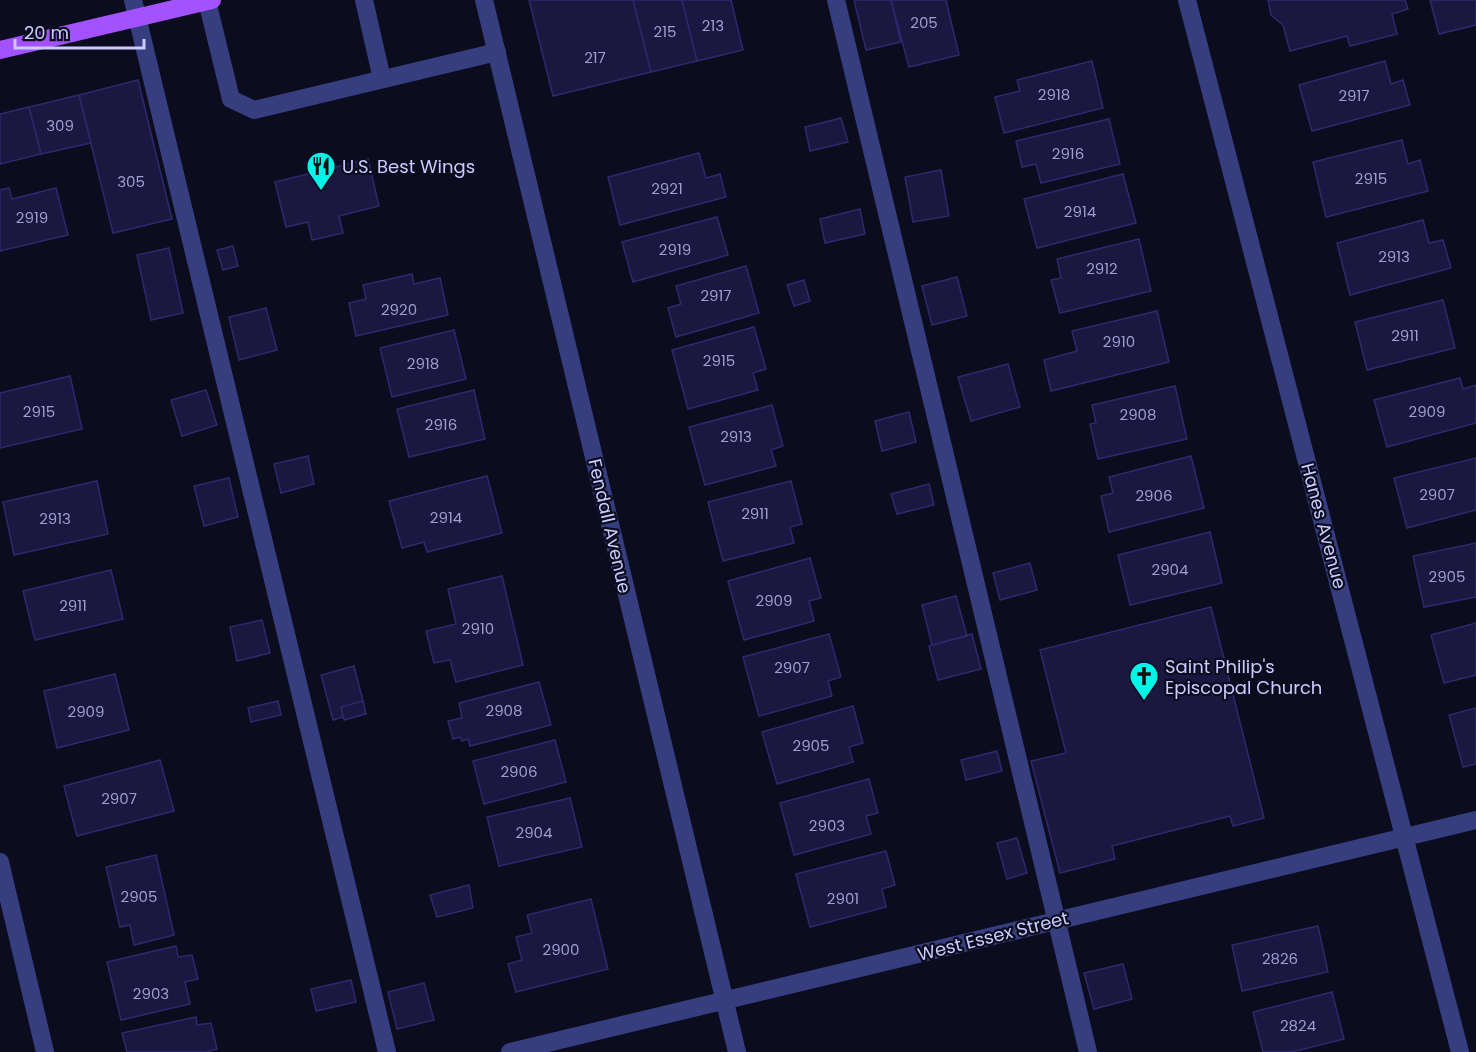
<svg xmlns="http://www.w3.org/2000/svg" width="1476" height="1052" viewBox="0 0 1476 1052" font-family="Poppins,sans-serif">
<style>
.building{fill:#1a1841;stroke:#2d296d;stroke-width:1.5}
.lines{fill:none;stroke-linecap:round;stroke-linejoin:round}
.minor{stroke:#363e7f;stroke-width:18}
.major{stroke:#a451ff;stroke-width:18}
.labels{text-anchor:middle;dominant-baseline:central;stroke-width:4.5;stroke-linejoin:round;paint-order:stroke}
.number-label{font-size:15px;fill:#9e9fd0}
.poi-label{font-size:18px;fill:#caccff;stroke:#0c0c1f;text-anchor:start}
.street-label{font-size:18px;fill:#caccff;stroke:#0c0c1f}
</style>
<rect width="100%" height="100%" fill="#0c0c1f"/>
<!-- building -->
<path class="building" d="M 529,0 L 633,0 L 651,72 L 553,96 Z
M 633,0 L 682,0 L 697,61 L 651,72 Z
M 682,0 L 731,0 L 743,50 L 697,61 Z
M 854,0 L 891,0 L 901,42 L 866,50 Z
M 891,0 L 946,0 L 959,55 L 909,67 Z
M 1268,0 L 1405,0 L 1408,9 L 1392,14 L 1397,34 L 1350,46 L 1347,36 L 1290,51 L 1283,25 L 1271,15 Z
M 1430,0 L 1476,0 L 1476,25 L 1439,34 Z
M 1092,61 L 1103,108 L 1004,133 L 995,97 L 1020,91 L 1017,80 Z
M 1385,61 L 1391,84 L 1403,80 L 1410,105 L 1312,131 L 1299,85 Z
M 138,80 L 172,219 L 113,233 L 79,95 Z
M 79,95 L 91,143 L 41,154 L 29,107 Z
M 29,107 L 41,154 L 0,164 L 0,114 Z
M 841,118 L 848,142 L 810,151 L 805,127 Z
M 1109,119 L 1120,164 L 1041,183 L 1036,164 L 1022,167 L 1016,141 Z
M 1402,140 L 1408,164 L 1420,160 L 1428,191 L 1326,217 L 1313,162 Z
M 699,153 L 706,178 L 720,174 L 726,197 L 620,225 L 608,177 Z
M 368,159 L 379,206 L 339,216 L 343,233 L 312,240 L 308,222 L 286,227 L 275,182 Z
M 941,170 L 949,216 L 913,222 L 905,177 Z
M 1123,174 L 1136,223 L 1037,248 L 1024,199 Z
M 9,188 L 12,199 L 56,188 L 68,235 L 0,251 L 0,190 Z
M 860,209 L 865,234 L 825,243 L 820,219 Z
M 717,217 L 728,255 L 633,282 L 622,242 Z
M 1423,220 L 1429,243 L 1443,240 L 1451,268 L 1350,295 L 1337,243 Z
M 1139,239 L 1151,291 L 1060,313 L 1051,280 L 1061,278 L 1057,259 Z
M 233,246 L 238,266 L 223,270 L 217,250 Z
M 169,248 L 183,313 L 151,320 L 137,255 Z
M 746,266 L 759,313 L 676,337 L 668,308 L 681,304 L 676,286 Z
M 412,274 L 414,284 L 440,278 L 448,315 L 356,336 L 349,303 L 366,299 L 363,285 Z
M 957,277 L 967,316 L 932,325 L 922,286 Z
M 804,280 L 810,301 L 794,306 L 787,285 Z
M 1443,300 L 1455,348 L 1367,370 L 1355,322 Z
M 266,308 L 277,350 L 239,360 L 229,317 Z
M 1157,311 L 1169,362 L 1051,391 L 1044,360 L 1077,351 L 1072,331 Z
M 754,327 L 766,369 L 753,373 L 758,390 L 688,409 L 672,350 Z
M 454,330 L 466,379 L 392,397 L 380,348 Z
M 1008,364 L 1020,407 L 971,421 L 958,377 Z
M 70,376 L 82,429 L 0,448 L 0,393 Z
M 1460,378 L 1463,389 L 1476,385 L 1476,423 L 1387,447 L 1374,400 Z
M 1175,386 L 1187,439 L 1098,459 L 1090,424 L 1096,423 L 1092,405 Z
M 206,390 L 217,425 L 182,436 L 171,400 Z
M 474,390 L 485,439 L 409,457 L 397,409 Z
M 772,405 L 783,446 L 771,450 L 776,466 L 705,485 L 689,427 Z
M 909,412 L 916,442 L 882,451 L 875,421 Z
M 308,456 L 314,484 L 281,493 L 274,464 Z
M 1191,456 L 1204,508 L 1109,532 L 1101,496 L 1113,493 L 1109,477 Z
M 1476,458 L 1476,510 L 1407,528 L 1394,478 Z
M 487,476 L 502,533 L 427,552 L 424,542 L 402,548 L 389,501 Z
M 229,478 L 238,517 L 204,526 L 194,486 Z
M 97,481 L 108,534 L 14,555 L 3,502 Z
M 791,481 L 802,524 L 790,527 L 794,543 L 723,561 L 708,502 Z
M 929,484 L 934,505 L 897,514 L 891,494 Z
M 1210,532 L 1222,583 L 1130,605 L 1118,555 Z
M 1476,543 L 1476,597 L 1424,607 L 1413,556 Z
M 810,558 L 821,598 L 809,601 L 814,621 L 744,640 L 728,581 Z
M 1030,563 L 1037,590 L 1000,600 L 993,573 Z
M 111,570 L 123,619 L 35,640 L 23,591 Z
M 502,576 L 523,665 L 456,682 L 450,660 L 434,663 L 426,631 L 456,624 L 448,589 Z
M 956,596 L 967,636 L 932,645 L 922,605 Z
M 1211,607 L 1264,818 L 1233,826 L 1230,816 L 1112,846 L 1115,859 L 1060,873 L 1031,761 L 1066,753 L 1040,650 Z
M 262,620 L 270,653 L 237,661 L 230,627 Z
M 1476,623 L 1476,675 L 1444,683 L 1431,635 Z
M 829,634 L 841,677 L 828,681 L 832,696 L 759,716 L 743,657 Z
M 972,634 L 981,669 L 938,680 L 929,646 Z
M 354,666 L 363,701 L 341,707 L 343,717 L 333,720 L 321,675 Z
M 115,674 L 129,730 L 57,748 L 44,691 Z
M 539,682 L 551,725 L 470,746 L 468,739 L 462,741 L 460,737 L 453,739 L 448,721 L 462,718 L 459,703 Z
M 278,701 L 281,715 L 251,722 L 248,708 Z
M 363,701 L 366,714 L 344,720 L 341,707 Z
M 853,706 L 863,743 L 849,747 L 853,762 L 777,784 L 762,732 Z
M 1476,708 L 1476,764 L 1463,767 L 1449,715 Z
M 555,740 L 566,782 L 484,804 L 473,761 Z
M 997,751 L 1002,771 L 966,780 L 961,760 Z
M 160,760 L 174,811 L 77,836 L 64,786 Z
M 869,779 L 878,813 L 866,816 L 871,834 L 794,855 L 780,803 Z
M 570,798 L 582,847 L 499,866 L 487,817 Z
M 1017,838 L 1027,873 L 1007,879 L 997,843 Z
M 886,851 L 895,885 L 882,889 L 886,907 L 810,927 L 796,874 Z
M 156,855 L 174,935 L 134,945 L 130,925 L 120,927 L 106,867 Z
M 469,885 L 473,908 L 437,917 L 430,895 Z
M 591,899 L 608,969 L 516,992 L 508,964 L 522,960 L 516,937 L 532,933 L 527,915 Z
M 1318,926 L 1328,972 L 1242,991 L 1232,945 Z
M 176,946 L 178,957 L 192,955 L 198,979 L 185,982 L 190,1004 L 121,1020 L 107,962 Z
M 1123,964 L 1132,999 L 1094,1009 L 1084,973 Z
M 351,980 L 356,1002 L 316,1011 L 311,989 Z
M 424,983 L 434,1020 L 397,1029 L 388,992 Z
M 1332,992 L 1344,1039 L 1292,1052 L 1263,1052 L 1253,1012 Z
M 196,1017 L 197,1025 L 211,1023 L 217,1049 L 206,1052 L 127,1052 L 122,1033 Z"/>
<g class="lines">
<!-- minor -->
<path class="minor" d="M 133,0 L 387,1052
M 364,0 L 382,79
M 484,0 L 737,1052
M 836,0 L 1088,1052
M 1187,0 L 1460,1052
M 207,1 L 231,99 L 254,110 L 497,52
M 0,862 L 45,1052
M 510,1052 L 1476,820"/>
<!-- major -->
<path class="major" d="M 0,50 L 212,0"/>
</g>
<!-- icons -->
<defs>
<g id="restaurant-pin" transform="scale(1.5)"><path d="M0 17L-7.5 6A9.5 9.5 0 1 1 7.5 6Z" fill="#00f5e9" stroke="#0c0c1f"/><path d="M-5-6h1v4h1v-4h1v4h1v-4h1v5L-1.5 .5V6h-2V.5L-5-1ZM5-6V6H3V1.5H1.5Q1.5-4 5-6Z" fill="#111"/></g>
<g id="church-pin" transform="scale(1.5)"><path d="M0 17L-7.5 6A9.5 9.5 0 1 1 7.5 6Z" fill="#00f5e9" stroke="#0c0c1f"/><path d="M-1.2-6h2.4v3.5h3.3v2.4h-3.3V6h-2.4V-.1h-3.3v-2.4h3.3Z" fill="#111"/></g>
</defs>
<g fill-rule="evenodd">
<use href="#restaurant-pin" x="321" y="166"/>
<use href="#church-pin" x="1144" y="676"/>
</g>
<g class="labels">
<!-- number labels -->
<g class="number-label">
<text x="924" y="22">205</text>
<text x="713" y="25">213</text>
<text x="665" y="31">215</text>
<text x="595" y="57">217</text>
<text x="1054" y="94">2918</text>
<text x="1354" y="95">2917</text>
<text x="60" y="125">309</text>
<text x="1068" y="153">2916</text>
<text x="1371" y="178">2915</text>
<text x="131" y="181">305</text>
<text x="667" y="188">2921</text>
<text x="1080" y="211">2914</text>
<text x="32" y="217">2919</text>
<text x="675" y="249">2919</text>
<text x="1394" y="256">2913</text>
<text x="1102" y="268">2912</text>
<text x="716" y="295">2917</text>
<text x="399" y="309">2920</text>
<text x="1405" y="335">2911</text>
<text x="1119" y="341">2910</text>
<text x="719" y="360">2915</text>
<text x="423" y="363">2918</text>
<text x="39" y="411">2915</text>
<text x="1427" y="411">2909</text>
<text x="1138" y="414">2908</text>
<text x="441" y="424">2916</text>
<text x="736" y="436">2913</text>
<text x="1437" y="494">2907</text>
<text x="1154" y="495">2906</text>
<text x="755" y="513">2911</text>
<text x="446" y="517">2914</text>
<text x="55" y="518">2913</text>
<text x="1170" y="569">2904</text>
<text x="1447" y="576">2905</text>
<text x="774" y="600">2909</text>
<text x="73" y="605">2911</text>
<text x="478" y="628">2910</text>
<text x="792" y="667">2907</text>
<text x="504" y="710">2908</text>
<text x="86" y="711">2909</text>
<text x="811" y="745">2905</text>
<text x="519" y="771">2906</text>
<text x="119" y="798">2907</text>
<text x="827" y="825">2903</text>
<text x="534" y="832">2904</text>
<text x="139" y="896">2905</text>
<text x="843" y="898">2901</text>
<text x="561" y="949">2900</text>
<text x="1280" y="958">2826</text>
<text x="151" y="993">2903</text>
<text x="1298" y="1025">2824</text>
</g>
<!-- poi labels -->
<g class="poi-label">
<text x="342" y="166">U.S. Best Wings</text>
<text x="1165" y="666">Saint Philip's<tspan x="1165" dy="21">Episcopal Church</tspan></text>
</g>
<!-- street labels -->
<g class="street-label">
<text transform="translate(610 526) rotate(77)">Fendall Avenue</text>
<text transform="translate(1324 526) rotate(75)">Hanes Avenue</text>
<text transform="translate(993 936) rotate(-14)">West Essex Street</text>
</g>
</g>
<!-- scale -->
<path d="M15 39v9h129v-9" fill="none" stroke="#caccff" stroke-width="3"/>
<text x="24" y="39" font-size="18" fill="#caccff" stroke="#0c0c1f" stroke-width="4.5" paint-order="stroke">20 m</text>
</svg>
